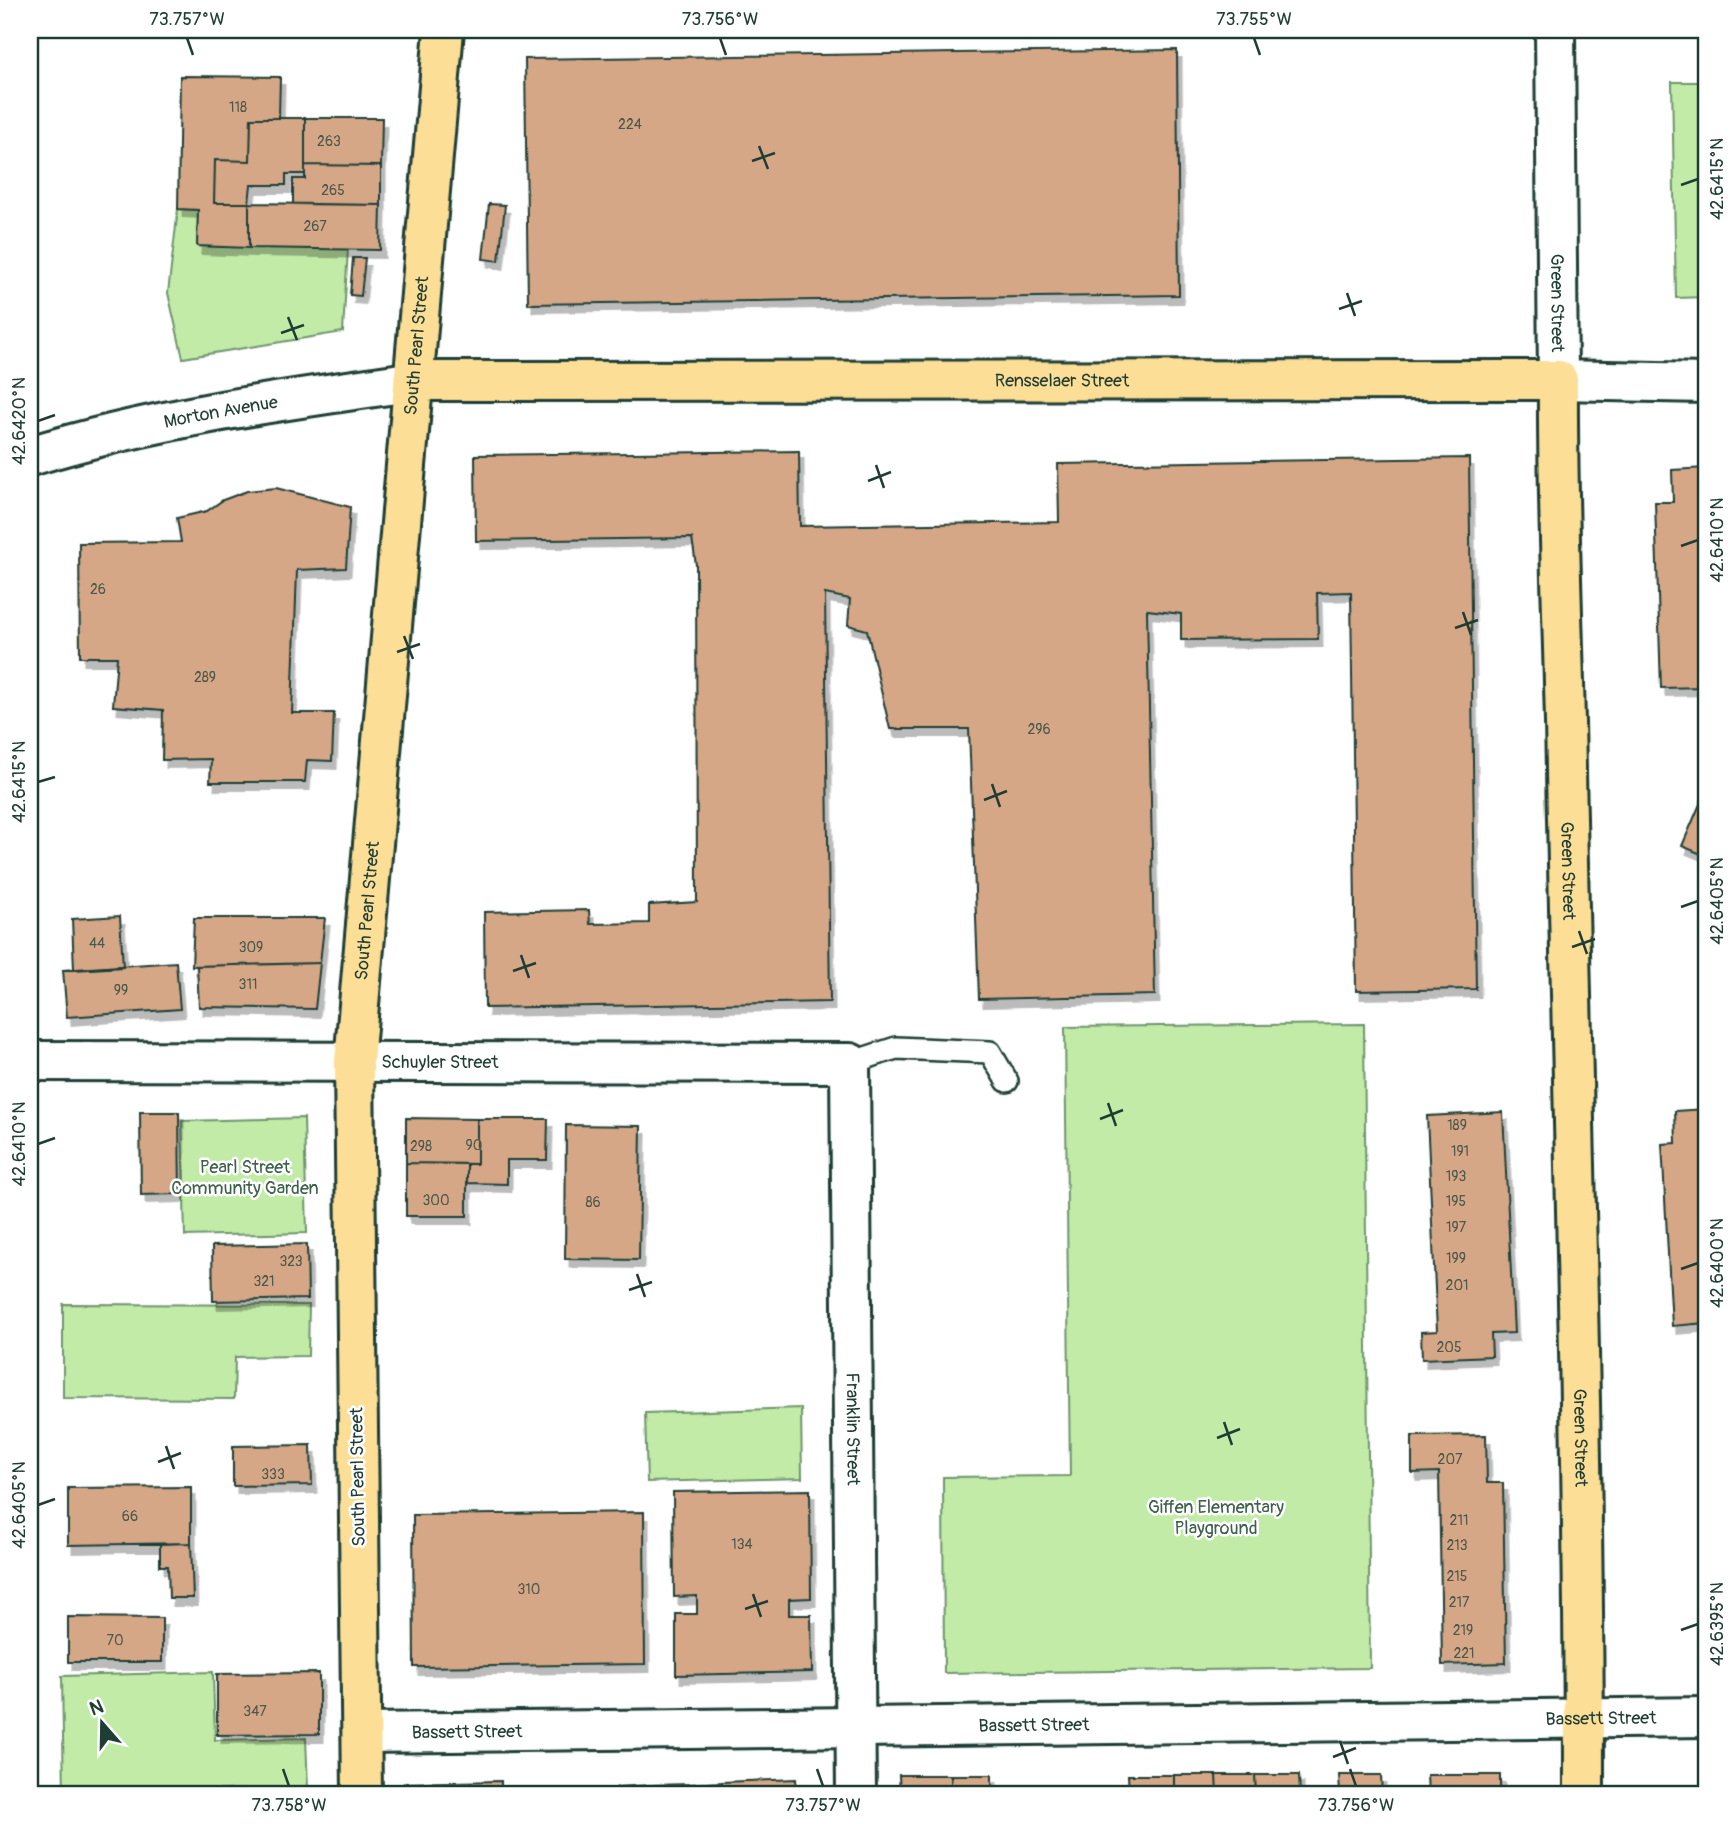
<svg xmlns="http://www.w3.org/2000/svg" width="1736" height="1824" viewBox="0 0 1736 1824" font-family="Pangolin,sans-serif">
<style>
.green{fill:#c1eba7;stroke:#70946e;stroke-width:2}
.building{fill:#d5a787;stroke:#1f3d34;stroke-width:2;filter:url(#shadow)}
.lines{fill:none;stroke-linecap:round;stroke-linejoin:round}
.service-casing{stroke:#1f3d34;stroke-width:26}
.minor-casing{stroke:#1f3d34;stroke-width:44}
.tertiary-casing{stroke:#1f3d34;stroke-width:44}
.primary-casing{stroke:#1f3d34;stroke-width:44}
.service{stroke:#fff;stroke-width:21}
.minor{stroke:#fff;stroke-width:38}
.tertiary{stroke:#fff;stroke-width:38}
.primary{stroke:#fcde96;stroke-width:38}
.ticks{fill:none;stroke:#1f3d34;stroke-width:2.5}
.labels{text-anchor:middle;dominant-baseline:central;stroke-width:5;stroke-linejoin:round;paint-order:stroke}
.number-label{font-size:14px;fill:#4c5849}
.street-label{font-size:18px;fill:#1f3d34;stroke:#fff}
.park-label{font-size:18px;fill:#3f604b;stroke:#fff}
.neatline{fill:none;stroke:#1f3d34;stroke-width:2.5}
.ticks-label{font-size:18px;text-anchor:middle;fill:#1f3d34}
</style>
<defs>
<filter id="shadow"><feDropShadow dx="4.5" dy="8" stdDeviation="0" flood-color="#0004"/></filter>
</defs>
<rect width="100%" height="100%" fill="#fff"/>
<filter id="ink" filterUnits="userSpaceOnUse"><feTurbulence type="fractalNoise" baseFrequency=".0143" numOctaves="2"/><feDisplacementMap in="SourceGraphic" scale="14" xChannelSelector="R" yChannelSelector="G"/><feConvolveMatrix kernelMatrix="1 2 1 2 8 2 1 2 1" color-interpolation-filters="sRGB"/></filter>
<g filter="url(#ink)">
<!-- green -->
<path class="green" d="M 1672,82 L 1706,82 L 1706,297 L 1676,298 Z
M 178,209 L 198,210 L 197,246 L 348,249 L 343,332 L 183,358 L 168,293 Z
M 1364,1024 L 1370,1668 L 944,1673 L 943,1477 L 1070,1476 L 1065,1027 Z
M 304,1118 L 307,1233 L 185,1236 L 182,1121 Z
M 63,1304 L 309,1305 L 308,1356 L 235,1357 L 234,1399 L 63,1398 Z
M 801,1408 L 802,1478 L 647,1482 L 645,1413 Z
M 213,1672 L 215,1740 L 306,1738 L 308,1788 L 64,1794 L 62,1676 Z"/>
<!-- building -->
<path class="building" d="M 1177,50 L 1179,295 L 528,304 L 525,59 Z
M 180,76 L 280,77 L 279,118 L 251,118 L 250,161 L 215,160 L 214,203 L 249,203 L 249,248 L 197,246 L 198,210 L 178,209 Z
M 251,118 L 305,118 L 305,174 L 286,174 L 286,185 L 251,185 L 249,203 L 214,203 L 215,160 L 250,161 Z
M 305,118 L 382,118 L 381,166 L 305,165 Z
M 305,165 L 381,166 L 381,205 L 293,204 L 293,179 L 305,179 Z
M 249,203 L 381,205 L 380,250 L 249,248 Z
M 489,204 L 505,205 L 499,261 L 483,259 Z
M 353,258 L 365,258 L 361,296 L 350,295 Z
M 799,451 L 800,526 L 1059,522 L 1058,464 L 1469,458 L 1476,989 L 1356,991 L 1351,592 L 1317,593 L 1318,639 L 1181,640 L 1181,614 L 1147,610 L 1155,995 L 979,999 L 969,729 L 890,729 L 867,630 L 848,625 L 850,599 L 825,594 L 830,1002 L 485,1008 L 484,912 L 589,910 L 590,924 L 649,923 L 649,905 L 697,902 L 696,565 L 692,538 L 476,541 L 475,455 Z
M 1706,468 L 1706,687 L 1661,688 L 1655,502 L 1673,502 L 1672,470 Z
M 276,488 L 350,507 L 346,568 L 297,570 L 292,713 L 334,713 L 332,761 L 307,760 L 305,782 L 210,782 L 211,759 L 162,760 L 163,710 L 113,706 L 117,657 L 80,657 L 79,543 L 181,542 L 177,518 L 207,511 L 223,500 L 247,491 Z
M 1706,790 L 1706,856 L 1682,846 Z
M 120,916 L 123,967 L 74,970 L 72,919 Z
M 194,918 L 325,918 L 320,963 L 192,966 Z
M 176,962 L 180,1009 L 67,1017 L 63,970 Z
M 320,963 L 315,1009 L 199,1007 L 197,966 Z
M 1706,1109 L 1706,1323 L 1672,1326 L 1662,1144 L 1676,1143 L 1675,1111 Z
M 140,1112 L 179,1112 L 180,1194 L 141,1195 Z
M 1503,1112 L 1514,1333 L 1491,1334 L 1492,1356 L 1422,1359 L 1421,1332 L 1437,1331 L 1427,1116 Z
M 406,1118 L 477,1119 L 477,1164 L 406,1163 Z
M 477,1119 L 548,1119 L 547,1160 L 507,1160 L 507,1184 L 467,1183 L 467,1164 L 477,1164 Z
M 566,1125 L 641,1126 L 639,1260 L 565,1259 Z
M 406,1163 L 467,1164 L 467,1216 L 406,1216 Z
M 307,1244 L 308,1299 L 213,1301 L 212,1246 Z
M 1486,1435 L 1487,1483 L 1503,1483 L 1506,1663 L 1442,1665 L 1439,1472 L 1412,1473 L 1412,1436 Z
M 311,1445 L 312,1485 L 233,1486 L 233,1446 Z
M 191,1487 L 191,1543 L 68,1545 L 68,1488 Z
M 810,1490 L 811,1598 L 789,1599 L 789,1615 L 811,1615 L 812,1672 L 676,1675 L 676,1614 L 697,1614 L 697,1596 L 674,1597 L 673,1492 Z
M 644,1512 L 645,1664 L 414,1667 L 413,1515 Z
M 191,1543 L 193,1598 L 169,1598 L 168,1566 L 160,1566 L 160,1544 Z
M 68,1617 L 162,1618 L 162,1662 L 68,1662 Z
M 319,1673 L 319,1734 L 217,1735 L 217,1674 Z
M 899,1775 L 951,1775 L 951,1794 L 900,1794 Z
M 951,1775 L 992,1775 L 992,1794 L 951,1794 Z
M 1128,1775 L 1174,1775 L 1174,1794 L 1129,1794 Z
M 1174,1775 L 1216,1775 L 1217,1794 L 1174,1794 Z
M 1216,1775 L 1255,1775 L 1256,1794 L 1217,1794 Z
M 1255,1775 L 1299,1775 L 1300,1794 L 1256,1794 Z
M 1339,1775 L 1381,1775 L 1382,1794 L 1340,1794 Z
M 1427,1775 L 1500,1775 L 1500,1794 L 1428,1794 Z
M 796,1779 L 797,1794 L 722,1794 L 722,1782 Z
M 501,1781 L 501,1794 L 404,1794 L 404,1783 Z
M 722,1782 L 722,1794 L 692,1794 L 691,1784 Z
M 691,1784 L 692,1794 L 654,1794 L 653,1785 Z
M 653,1785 L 654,1794 L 617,1794 L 617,1787 Z"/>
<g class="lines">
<!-- service casing -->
<g class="service-casing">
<path id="service" d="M 850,1063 L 896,1048 L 990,1052 L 1007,1081"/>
</g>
<!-- minor casing -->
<g class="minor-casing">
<g id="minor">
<path id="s1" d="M 1555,30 L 1558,380 L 1706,383"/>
<path id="s2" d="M 30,1061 L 850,1063 L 856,1794"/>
<path id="s3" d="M 362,1733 L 1706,1717"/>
</g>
</g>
<!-- tertiary casing -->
<g class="tertiary-casing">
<g id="tertiary">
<path id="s4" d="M 30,456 C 157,417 285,400 416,381"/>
</g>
</g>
<!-- primary casing -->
<g class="primary-casing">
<g id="primary">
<path id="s5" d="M 416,381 L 1558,380 C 1557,511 1564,641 1566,771 C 1573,1112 1584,1453 1584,1794"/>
<path id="s6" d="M 362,1794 L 354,1062 L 444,30"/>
</g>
</g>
<!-- service -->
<use href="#service" class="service"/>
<!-- minor -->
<use href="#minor" class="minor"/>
<!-- tertiary -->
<use href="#tertiary" class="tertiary"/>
<!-- primary -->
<use href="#primary" class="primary"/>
</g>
</g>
<!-- ticks -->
<path class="ticks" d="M 187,38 L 193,55M 720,38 L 726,55M 1254,38 L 1260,55M 759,146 L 768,169M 752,161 L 775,153M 1681,185 L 1698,179M 1347,293 L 1355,316M 1339,309 L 1362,301M 288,317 L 297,340M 281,333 L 304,325M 38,421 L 55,415M 876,465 L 884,488M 868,481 L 891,472M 1681,546 L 1698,540M 1463,612 L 1471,635M 1455,628 L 1478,620M 404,636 L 413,659M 397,652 L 420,644M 38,782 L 55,777M 992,784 L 1000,807M 984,800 L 1007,791M 1681,907 L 1698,901M 1579,931 L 1587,954M 1572,947 L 1595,939M 521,955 L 529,978M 513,971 L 536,963M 1108,1103 L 1116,1126M 1100,1119 L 1123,1110M 38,1144 L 55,1138M 1681,1269 L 1698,1263M 637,1274 L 645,1297M 629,1290 L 652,1282M 1224,1422 L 1232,1445M 1217,1438 L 1240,1429M 166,1446 L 174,1469M 158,1462 L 181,1453M 38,1505 L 55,1499M 753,1594 L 761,1617M 745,1609 L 768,1601M 1681,1630 L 1698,1624M 1340,1741 L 1348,1764M 1333,1757 L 1356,1748M 283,1769 L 289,1786M 817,1769 L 823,1786M 1350,1769 L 1356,1786"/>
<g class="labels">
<!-- number labels -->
<g class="number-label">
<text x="238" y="107">118</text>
<text x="630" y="124">224</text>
<text x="329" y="141">263</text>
<text x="333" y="190">265</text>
<text x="315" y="226">267</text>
<text x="98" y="589">26</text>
<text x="205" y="677">289</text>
<text x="1039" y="729">296</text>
<text x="97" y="943">44</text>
<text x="251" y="947">309</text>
<text x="248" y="984">311</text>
<text x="121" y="990">99</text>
<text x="1457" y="1125">189</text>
<text x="474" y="1145">90</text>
<text x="421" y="1146">298</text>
<text x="1460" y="1151">191</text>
<text x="1456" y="1176">193</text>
<text x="436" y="1200">300</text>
<text x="1456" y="1201">195</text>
<text x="593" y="1202">86</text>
<text x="1456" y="1227">197</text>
<text x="1456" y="1258">199</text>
<text x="291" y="1261">323</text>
<text x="264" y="1281">321</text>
<text x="1457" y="1285">201</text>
<text x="1449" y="1347">205</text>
<text x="1450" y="1459">207</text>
<text x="273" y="1474">333</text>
<text x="130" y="1516">66</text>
<text x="1459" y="1520">211</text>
<text x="742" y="1544">134</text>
<text x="1457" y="1545">213</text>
<text x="1457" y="1576">215</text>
<text x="529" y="1589">310</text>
<text x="1459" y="1602">217</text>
<text x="1463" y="1630">219</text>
<text x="115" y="1640">70</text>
<text x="1464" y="1653">221</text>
<text x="255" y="1711">347</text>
</g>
<!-- street labels -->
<g class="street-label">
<text stroke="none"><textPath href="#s1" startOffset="273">Green Street</textPath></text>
<text stroke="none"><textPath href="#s6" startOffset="1451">South Pearl Street</textPath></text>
<text stroke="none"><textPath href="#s5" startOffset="646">Rensselaer Street</textPath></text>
<text stroke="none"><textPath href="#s4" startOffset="196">Morton Avenue</textPath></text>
<text stroke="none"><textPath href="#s5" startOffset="1633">Green Street</textPath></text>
<text stroke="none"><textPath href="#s6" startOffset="884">South Pearl Street</textPath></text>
<text stroke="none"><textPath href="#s2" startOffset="410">Schuyler Street</textPath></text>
<text stroke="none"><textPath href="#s2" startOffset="1186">Franklin Street</textPath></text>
<text stroke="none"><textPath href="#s5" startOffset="2200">Green Street</textPath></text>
<text transform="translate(358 1477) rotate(-91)">South Pearl Street</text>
<text stroke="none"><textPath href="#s3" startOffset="1239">Bassett Street</textPath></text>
<text stroke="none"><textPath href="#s3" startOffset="672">Bassett Street</textPath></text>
<text stroke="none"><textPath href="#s3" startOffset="105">Bassett Street</textPath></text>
</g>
<!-- park labels -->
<g class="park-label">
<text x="245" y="1167">Pearl Street<tspan x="245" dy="21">Community Garden</tspan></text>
<text x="1216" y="1507">Giffen Elementary<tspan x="1216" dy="21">Playground</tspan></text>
</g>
</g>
<!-- margin -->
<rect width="1736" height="1824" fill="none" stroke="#fff" stroke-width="77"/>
<!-- north arrow -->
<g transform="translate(102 1723) rotate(340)" stroke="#ffffff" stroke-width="5" paint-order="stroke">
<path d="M0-5L12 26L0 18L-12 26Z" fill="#1f3d34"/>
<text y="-10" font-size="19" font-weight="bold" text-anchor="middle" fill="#1f3d34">N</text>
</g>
<rect x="38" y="38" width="1660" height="1748" class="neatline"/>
<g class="ticks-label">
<text x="187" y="25">73.757°W</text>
<text x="720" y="25">73.756°W</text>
<text x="1254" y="25">73.755°W</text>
<text transform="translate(1717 179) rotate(-90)" y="6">42.6415°N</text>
<text transform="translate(19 421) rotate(-90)" y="6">42.6420°N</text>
<text transform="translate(1717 540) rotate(-90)" y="6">42.6410°N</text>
<text transform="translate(19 782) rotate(-90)" y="6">42.6415°N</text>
<text transform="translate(1717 901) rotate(-90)" y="6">42.6405°N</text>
<text transform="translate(19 1144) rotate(-90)" y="6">42.6410°N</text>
<text transform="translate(1717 1263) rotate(-90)" y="6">42.6400°N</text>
<text transform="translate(19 1505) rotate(-90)" y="6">42.6405°N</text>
<text transform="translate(1717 1624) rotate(-90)" y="6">42.6395°N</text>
<text x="289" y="1811">73.758°W</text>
<text x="823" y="1811">73.757°W</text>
<text x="1356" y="1811">73.756°W</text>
</g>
</svg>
